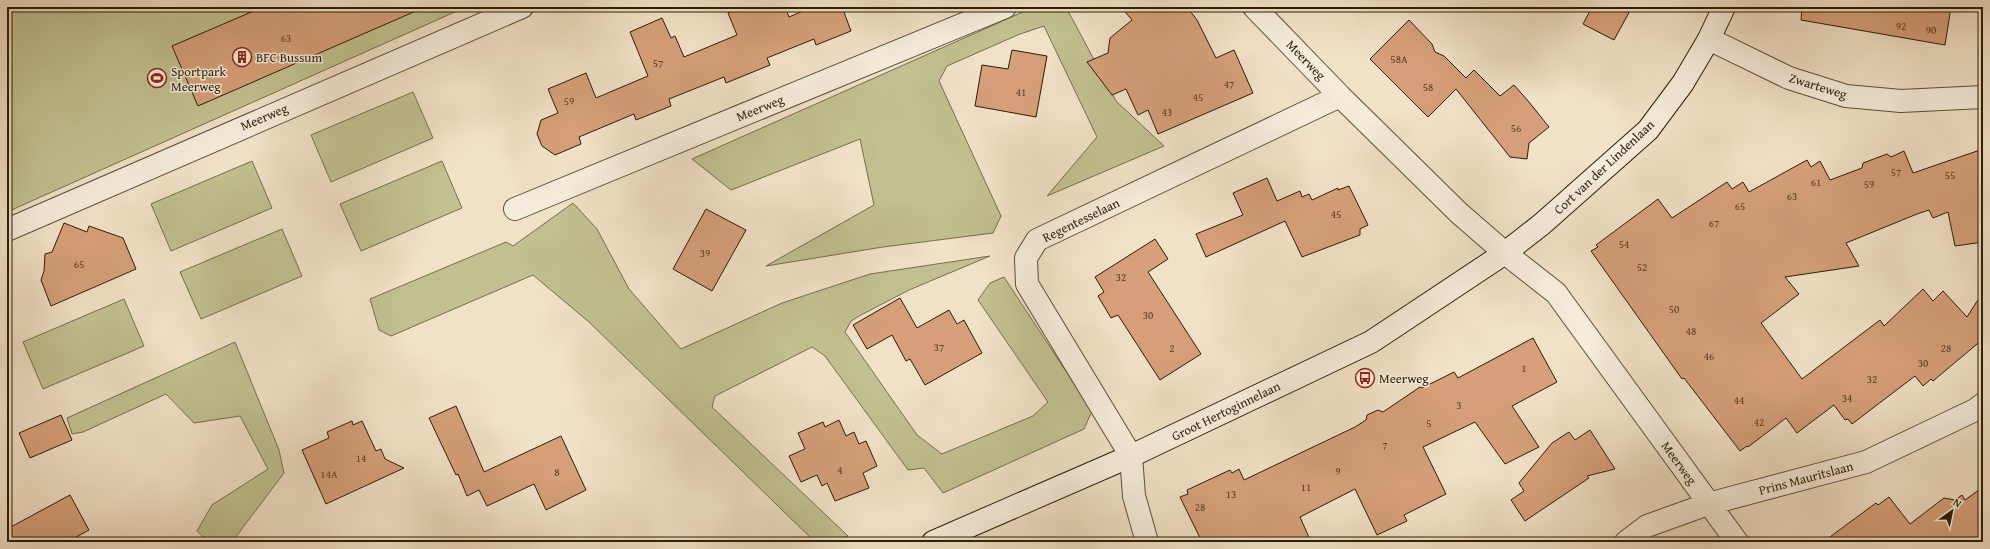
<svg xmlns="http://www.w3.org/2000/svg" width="1990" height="549" viewBox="0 0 1990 549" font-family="'Gentium Book Plus',serif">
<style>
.green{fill:#c2c090;stroke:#766e4c}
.building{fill:#d69f79;stroke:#2b1d08}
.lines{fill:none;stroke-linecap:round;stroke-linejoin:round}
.minor-casing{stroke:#5c4e38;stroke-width:24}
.secondary-casing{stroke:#2b1d08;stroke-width:24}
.minor{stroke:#f6ecdb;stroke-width:22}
.secondary{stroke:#f6ecdb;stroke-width:22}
.labels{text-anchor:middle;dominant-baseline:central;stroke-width:3;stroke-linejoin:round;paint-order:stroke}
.number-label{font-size:11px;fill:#563e24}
.poi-label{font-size:13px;fill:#2b1d08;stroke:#f6ecdb;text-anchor:start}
.street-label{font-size:13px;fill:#2b1d08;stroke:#f6ecdb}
</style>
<rect width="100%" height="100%" fill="#f1e1c7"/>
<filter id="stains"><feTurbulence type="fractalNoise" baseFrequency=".005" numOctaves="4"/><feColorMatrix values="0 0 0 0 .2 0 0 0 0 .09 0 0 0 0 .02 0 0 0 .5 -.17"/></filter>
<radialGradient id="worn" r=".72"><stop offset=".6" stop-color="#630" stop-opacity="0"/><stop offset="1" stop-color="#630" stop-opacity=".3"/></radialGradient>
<!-- green -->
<path class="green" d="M 7,7 L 466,7 L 7,212 Z
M 1034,7 L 1066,7 L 1116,101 L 1164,146 L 1047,196 L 1097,137 L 1044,26 L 1020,34 L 947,66 L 939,81 L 1001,216 L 993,233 L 883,247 L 766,266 L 874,205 L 860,139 L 731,190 L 692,159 Z
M 413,92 L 433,138 L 331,182 L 311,135 Z
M 252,161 L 272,208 L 171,251 L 151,204 Z
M 442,161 L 462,208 L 361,251 L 340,204 Z
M 573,203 L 597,229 L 629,289 L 681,349 L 782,303 L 870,274 L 990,256 L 909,290 L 861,315 L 851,321 L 845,332 L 917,435 L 942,454 L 1033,416 L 1048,402 L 978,300 L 990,283 L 1004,277 L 1092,411 L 1084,429 L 943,493 L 924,468 L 908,470 L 825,356 L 812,347 L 715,396 L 712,407 L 848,536 L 835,542 L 815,542 L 589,322 L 533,275 L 391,336 L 379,330 L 370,299 L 506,242 L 513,246 Z
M 282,229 L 302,276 L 201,319 L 180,272 Z
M 124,299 L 144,346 L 43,389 L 23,342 Z
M 235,342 L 279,450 L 284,473 L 232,542 L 209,542 L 197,531 L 212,505 L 268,469 L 240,416 L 194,423 L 166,394 L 83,432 L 72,434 L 67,418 Z"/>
<!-- building -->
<path class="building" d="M 263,7 L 425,7 L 198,106 L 172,46 Z
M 743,7 L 785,7 L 789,17 L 812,7 L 842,7 L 851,31 L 816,45 L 814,39 L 767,58 L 770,65 L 726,83 L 724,77 L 669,99 L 671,106 L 636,120 L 634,114 L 579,137 L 581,144 L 555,155 L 542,146 L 537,134 L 541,120 L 558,113 L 548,89 L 586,73 L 596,98 L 648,76 L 630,32 L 662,18 L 671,38 L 675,36 L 684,57 L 737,35 L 728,13 Z
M 1121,7 L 1187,7 L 1197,20 L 1216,58 L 1234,50 L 1253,93 L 1158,134 L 1148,110 L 1138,115 L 1126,89 L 1112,95 L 1087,62 L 1108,53 L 1110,38 L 1132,20 Z
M 1592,7 L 1632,7 L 1614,40 L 1583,24 Z
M 1802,7 L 1951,7 L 1945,45 L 1801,20 Z
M 1409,20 L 1432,44 L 1435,52 L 1444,56 L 1466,78 L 1474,70 L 1500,96 L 1514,85 L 1529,102 L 1549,127 L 1529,143 L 1527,159 L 1510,157 L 1456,89 L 1428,117 L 1370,59 Z
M 1012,50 L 1047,56 L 1036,117 L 975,106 L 982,65 L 1008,69 Z
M 1983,149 L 1983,242 L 1955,246 L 1948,212 L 1933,218 L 1929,210 L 1917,214 L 1846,243 L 1859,266 L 1785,277 L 1799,294 L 1761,323 L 1802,379 L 1880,320 L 1884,326 L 1923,289 L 1933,301 L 1943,291 L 1967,317 L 1983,292 L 1983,339 L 1933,381 L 1931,379 L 1923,386 L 1915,376 L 1852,424 L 1848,419 L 1845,420 L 1834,405 L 1797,433 L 1786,418 L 1748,447 L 1747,446 L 1740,451 L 1684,378 L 1682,379 L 1591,251 L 1598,247 L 1596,245 L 1658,199 L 1672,218 L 1727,182 L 1732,189 L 1743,182 L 1749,192 L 1807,160 L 1811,167 L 1820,161 L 1830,180 L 1862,168 L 1863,163 L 1887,154 L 1891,157 L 1904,151 L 1913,173 Z
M 1267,178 L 1277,201 L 1300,191 L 1302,197 L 1309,194 L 1312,200 L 1338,188 L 1338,190 L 1349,186 L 1368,225 L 1360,229 L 1360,235 L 1302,257 L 1285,221 L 1206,257 L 1196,234 L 1243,215 L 1233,193 Z
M 706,209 L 746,230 L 712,291 L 673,269 Z
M 64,223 L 87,232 L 89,226 L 123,238 L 136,269 L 51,306 L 41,280 L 44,271 L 45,254 L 52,252 Z
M 1155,239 L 1168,259 L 1148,272 L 1201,354 L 1160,380 L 1118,315 L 1111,318 L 1098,296 L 1104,292 L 1095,277 Z
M 900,298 L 917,328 L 949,310 L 957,324 L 964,320 L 982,353 L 925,385 L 910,359 L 906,361 L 892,335 L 867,349 L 853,325 Z
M 1533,338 L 1557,382 L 1512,406 L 1539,447 L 1505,464 L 1475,422 L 1423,447 L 1446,494 L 1404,515 L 1407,521 L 1377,535 L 1355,489 L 1300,517 L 1311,542 L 1202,542 L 1180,497 L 1188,494 L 1187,490 L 1230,470 L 1232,473 L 1239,469 L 1244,480 L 1355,427 L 1366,420 L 1367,415 L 1378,410 L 1383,412 L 1420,387 L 1422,388 L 1454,372 L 1458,378 Z
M 456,406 L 484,472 L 561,436 L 586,490 L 546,510 L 534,484 L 487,506 L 479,490 L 467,496 L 458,474 L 456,475 L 429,418 Z
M 61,415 L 72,440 L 30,458 L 19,433 Z
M 839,420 L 846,436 L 854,432 L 859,444 L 866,441 L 877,466 L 863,473 L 869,488 L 835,501 L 827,483 L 822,486 L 817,475 L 801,482 L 789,456 L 805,449 L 798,433 L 823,422 L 825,427 Z
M 352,421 L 353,425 L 362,421 L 376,451 L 381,449 L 385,459 L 404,468 L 326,504 L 302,450 L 329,438 L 327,432 Z
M 1590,430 L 1615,469 L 1587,476 L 1589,478 L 1525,521 L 1511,500 L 1524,491 L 1519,483 L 1552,443 L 1569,432 L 1575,440 Z
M 1983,487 L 1983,535 L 1974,542 L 1823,542 L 1876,503 L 1878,505 L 1889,497 L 1910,524 L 1944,498 L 1955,500 L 1962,495 L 1965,500 Z
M 70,495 L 89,530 L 67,542 L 7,542 L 7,529 Z"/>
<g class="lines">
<!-- minor casing -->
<g class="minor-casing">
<path id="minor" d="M 1254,7 L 1340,96 L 1459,213 L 1505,253 L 1556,293 L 1737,542
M 1709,39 L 1789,78 L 1846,96 L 1901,101 L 1983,97
M 515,209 L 1005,7
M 7,230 L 522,7
M 1147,542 L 1134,496 L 1131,456 L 1027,284 L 1026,258 L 1037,240 L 1340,96
M 1626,542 L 1647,526 L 1708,504 L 1866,462 L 1975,410 L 1983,404"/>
</g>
<!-- secondary casing -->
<g class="secondary-casing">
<path id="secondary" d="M 933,542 L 1131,456 L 1371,342 L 1505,253 L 1542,224 L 1648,130 L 1683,83 L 1709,39 L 1724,7"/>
</g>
<!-- minor -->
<use href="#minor" class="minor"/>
<!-- secondary -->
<use href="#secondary" class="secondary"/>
</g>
<!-- icons -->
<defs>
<g id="building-ring" transform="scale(1)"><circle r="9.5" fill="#f6ecdb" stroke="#8f2418" stroke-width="1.5"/><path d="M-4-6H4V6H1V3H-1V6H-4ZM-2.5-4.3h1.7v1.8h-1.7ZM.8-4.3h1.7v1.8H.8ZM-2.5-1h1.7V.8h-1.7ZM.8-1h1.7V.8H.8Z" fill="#8f2418"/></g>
<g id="stadium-ring" transform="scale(1)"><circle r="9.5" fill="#f6ecdb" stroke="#8f2418" stroke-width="1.5"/><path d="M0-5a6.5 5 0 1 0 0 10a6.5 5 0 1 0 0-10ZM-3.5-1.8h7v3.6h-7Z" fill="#8f2418"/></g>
<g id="bus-ring" transform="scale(1)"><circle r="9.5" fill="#f6ecdb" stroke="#8f2418" stroke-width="1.5"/><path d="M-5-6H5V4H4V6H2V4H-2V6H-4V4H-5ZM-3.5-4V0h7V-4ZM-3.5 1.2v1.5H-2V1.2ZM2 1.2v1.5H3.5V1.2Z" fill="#8f2418"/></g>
</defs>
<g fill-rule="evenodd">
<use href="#building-ring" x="242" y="57"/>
<use href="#stadium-ring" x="157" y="78"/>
<use href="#bus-ring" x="1365" y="378"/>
</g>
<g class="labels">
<!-- number labels -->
<g class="number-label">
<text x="1901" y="26">92</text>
<text x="1931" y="30">90</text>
<text x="286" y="38">63</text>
<text x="1399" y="59">58A</text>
<text x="658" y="63">57</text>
<text x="1229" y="84">47</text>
<text x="1428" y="87">58</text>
<text x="1021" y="92">41</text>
<text x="1198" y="97">45</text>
<text x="569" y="101">59</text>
<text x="1167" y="112">43</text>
<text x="1516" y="128">56</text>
<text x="1896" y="172">57</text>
<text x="1950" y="175">55</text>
<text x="1816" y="182">61</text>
<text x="1869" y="184">59</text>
<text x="1792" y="196">63</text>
<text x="1740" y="206">65</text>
<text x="1336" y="214">45</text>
<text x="1714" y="223">67</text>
<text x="1624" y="244">54</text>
<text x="705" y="253">39</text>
<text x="79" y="264">65</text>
<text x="1642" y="267">52</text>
<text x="1121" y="277">32</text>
<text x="1674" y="309">50</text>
<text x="1148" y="315">30</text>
<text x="1691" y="331">48</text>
<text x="939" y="347">37</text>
<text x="1172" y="348">2</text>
<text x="1946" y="348">28</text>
<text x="1709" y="356">46</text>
<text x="1923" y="363">30</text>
<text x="1524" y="368">1</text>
<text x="1872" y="379">32</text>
<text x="1847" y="398">34</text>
<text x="1739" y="400">44</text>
<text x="1459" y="405">3</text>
<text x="1759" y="422">42</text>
<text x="1429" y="423">5</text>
<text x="1385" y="445">7</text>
<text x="361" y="458">14</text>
<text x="840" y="470">4</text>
<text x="1338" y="471">9</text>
<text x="557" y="472">8</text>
<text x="329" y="474">14A</text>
<text x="1306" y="487">11</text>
<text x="1231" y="494">13</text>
<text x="1200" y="507">28</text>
</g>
<!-- poi labels -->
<g class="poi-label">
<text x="256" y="57">BFC Bussum</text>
<text x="171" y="71">Sportpark<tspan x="171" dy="15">Meerweg</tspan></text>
<text x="1379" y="378">Meerweg</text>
</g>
<!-- street labels -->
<g class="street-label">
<text transform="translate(1306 60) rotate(46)">Meerweg</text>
<text transform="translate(1818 86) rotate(17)">Zwarteweg</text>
<text transform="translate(760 108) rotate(-22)">Meerweg</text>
<text transform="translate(264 117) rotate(-23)">Meerweg</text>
<text transform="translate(1604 167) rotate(-43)">Cort van der Lindenlaan</text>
<text transform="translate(1081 220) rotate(-26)">Regentesselaan</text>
<text transform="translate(1226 411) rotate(-26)">Groot Hertoginnelaan</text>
<text transform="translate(1679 463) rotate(54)">Meerweg</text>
<text transform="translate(1806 478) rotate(-15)">Prins Mauritslaan</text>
</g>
</g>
<!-- margin -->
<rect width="1990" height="549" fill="none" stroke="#f1e1c7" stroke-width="24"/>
<rect x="8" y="8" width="1974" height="533" fill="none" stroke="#2b1d08" stroke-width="2"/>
<rect x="12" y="12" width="1966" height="525" fill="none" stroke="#2b1d08"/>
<!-- north arrow -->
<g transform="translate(1952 511) rotate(33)" stroke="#f6ecdb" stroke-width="3" paint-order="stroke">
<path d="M0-3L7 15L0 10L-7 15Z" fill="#2b1d08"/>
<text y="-6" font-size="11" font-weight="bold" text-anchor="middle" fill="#2b1d08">N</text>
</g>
<rect width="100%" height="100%" filter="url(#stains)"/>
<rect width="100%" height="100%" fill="url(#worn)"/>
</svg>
